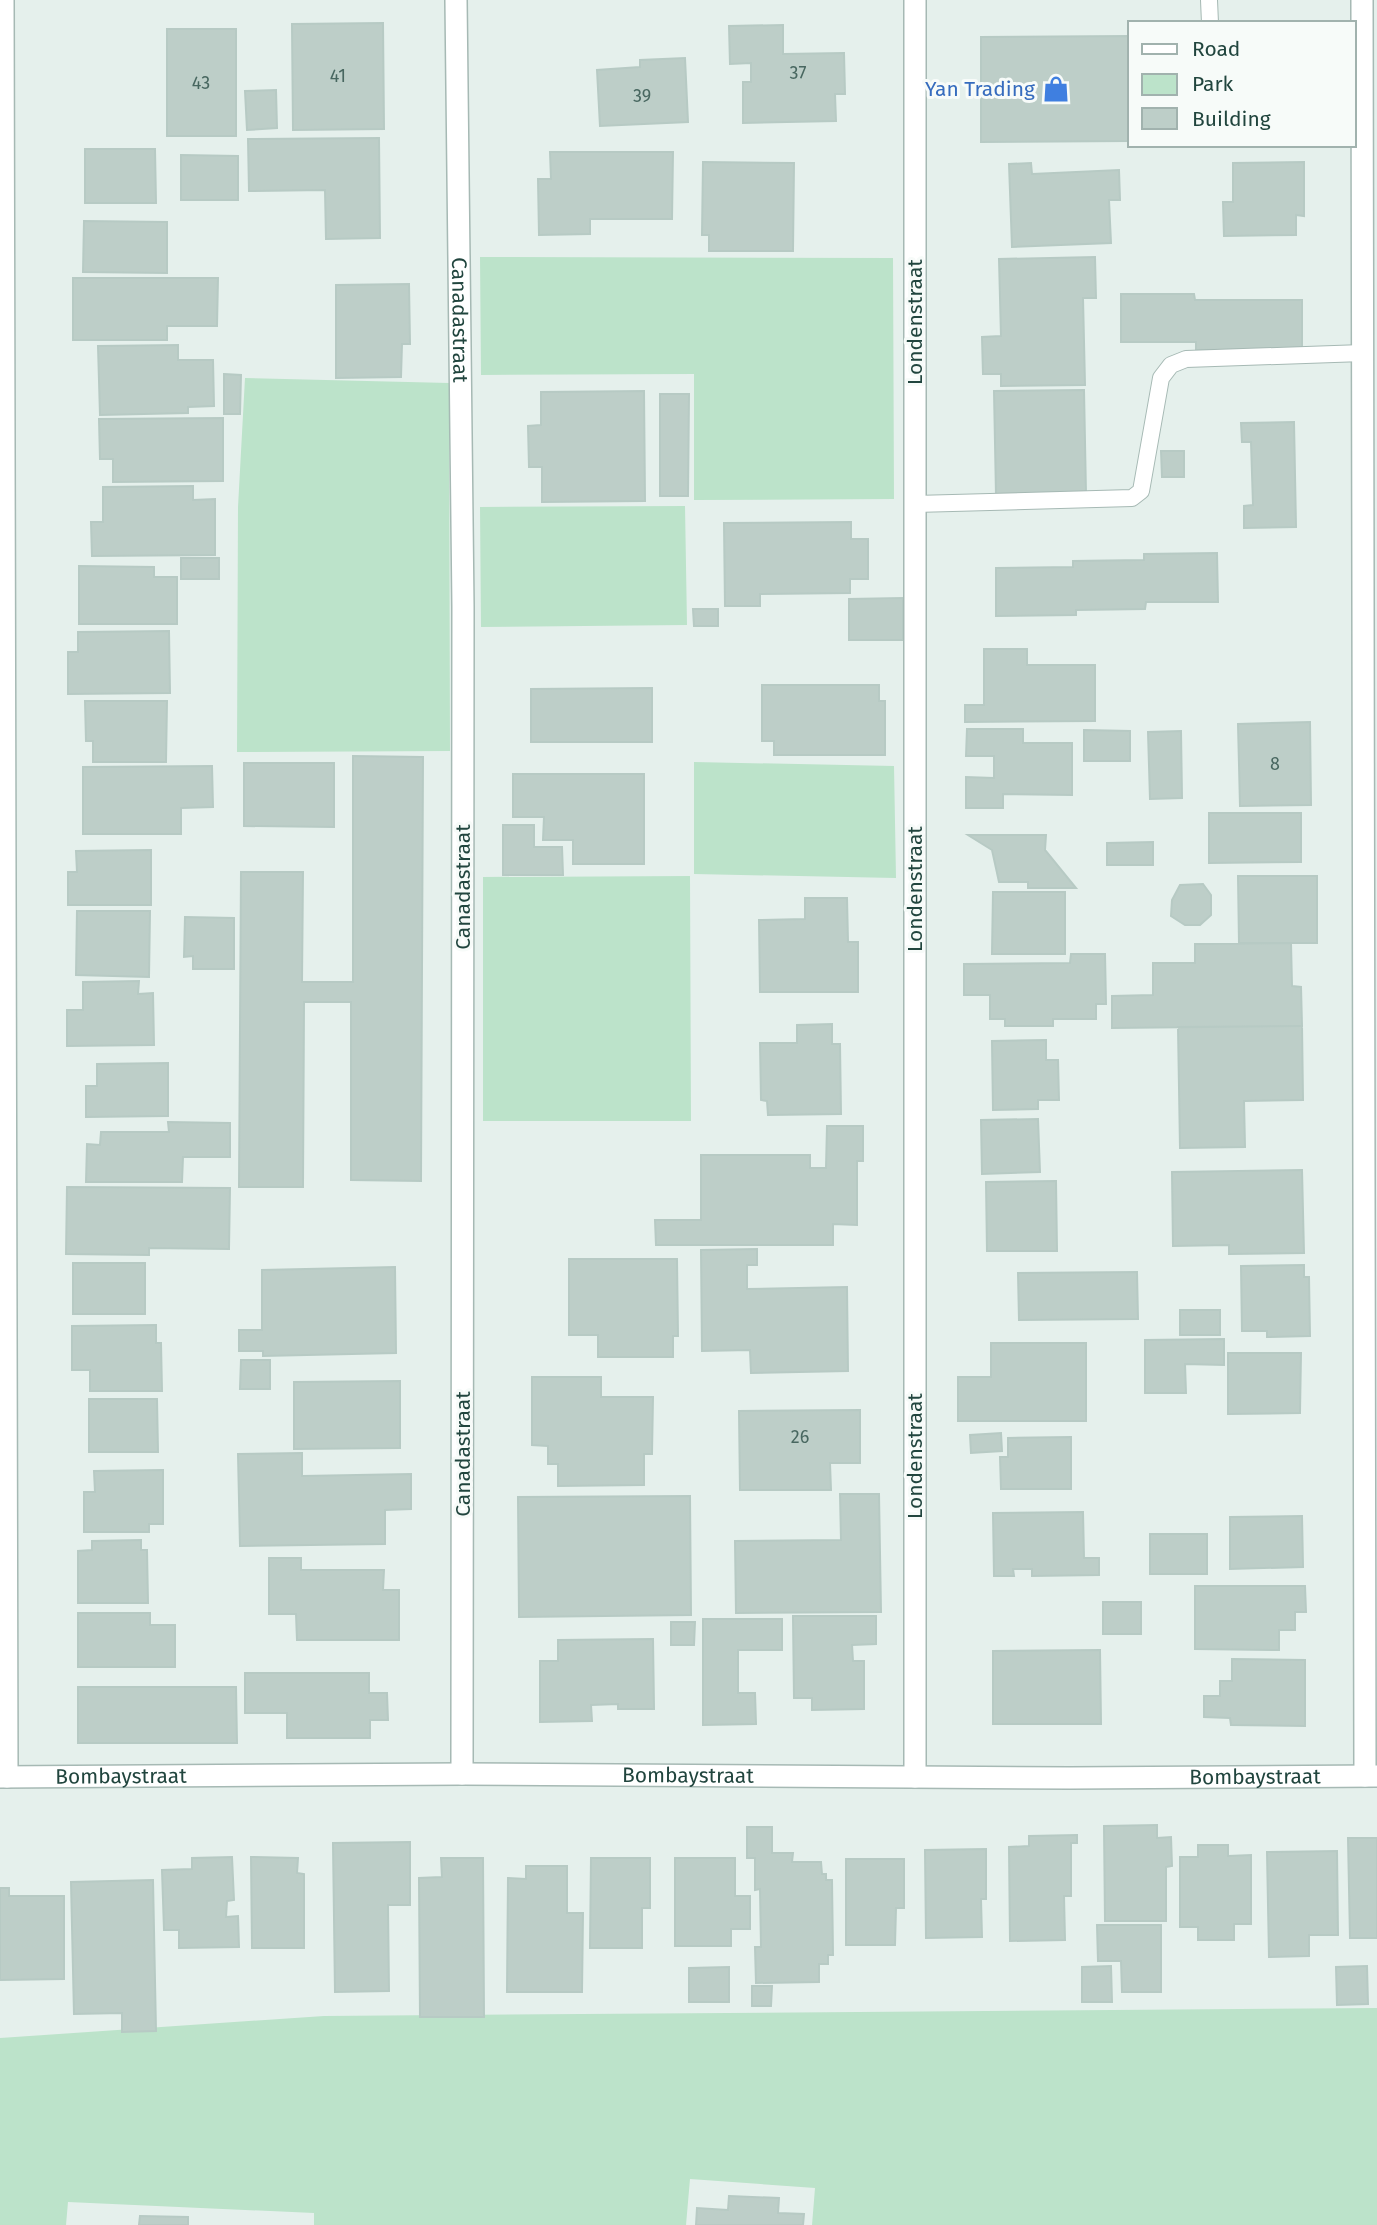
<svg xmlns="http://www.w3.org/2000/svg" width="1377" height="2225" viewBox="0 0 1377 2225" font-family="'Fira Sans',sans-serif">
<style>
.green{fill:#bce3ca}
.building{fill:#bdcec8;stroke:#b7cac4;stroke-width:2}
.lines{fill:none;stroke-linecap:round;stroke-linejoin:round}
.service-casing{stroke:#a6b9b4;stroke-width:18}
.minor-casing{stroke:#a6b9b4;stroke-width:24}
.service{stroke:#fff;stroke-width:16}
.minor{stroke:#fff;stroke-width:21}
.labels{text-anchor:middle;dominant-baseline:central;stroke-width:6;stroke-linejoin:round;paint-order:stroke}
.number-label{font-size:18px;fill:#486760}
.shop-label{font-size:21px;fill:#366cbe;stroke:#f7fbf9;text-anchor:end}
.street-label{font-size:21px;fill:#21453e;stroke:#f7fbf9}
</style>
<rect width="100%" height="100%" fill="#e5f0ec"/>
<!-- green -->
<path class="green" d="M 480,257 L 893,258 L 894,499 L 694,500 L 694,374 L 481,375 Z
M 245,378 L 449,383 L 450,751 L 237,752 L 238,507 Z
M 685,506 L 687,625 L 481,627 L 480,507 Z
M 694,762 L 894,766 L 896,878 L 694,874 Z
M 690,876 L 691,1121 L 483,1121 L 483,877 Z
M 1377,2008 L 1377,2225 L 812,2225 L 815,2188 L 690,2179 L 686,2225 L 314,2225 L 314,2213 L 68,2202 L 66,2225 L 0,2225 L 0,2038 L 324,2016 Z"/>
<!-- building -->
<path class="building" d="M 383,23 L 384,129 L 293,130 L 292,24 Z
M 783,25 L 783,54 L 844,53 L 845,94 L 835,94 L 836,121 L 743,123 L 743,82 L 751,82 L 751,63 L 730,64 L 729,26 Z
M 167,29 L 236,29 L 236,136 L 167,136 Z
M 1130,36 L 1130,141 L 981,142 L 981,37 Z
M 685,58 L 688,122 L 600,126 L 597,70 L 640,67 L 640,60 Z
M 276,90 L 277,128 L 247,130 L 245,91 Z
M 379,138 L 380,238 L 326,239 L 325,190 L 249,191 L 248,139 Z
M 85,149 L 155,149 L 156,203 L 85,203 Z
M 550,152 L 673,152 L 672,219 L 590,219 L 590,234 L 539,235 L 538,179 L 551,179 Z
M 181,155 L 238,156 L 238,200 L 181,200 Z
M 703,162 L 794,163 L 793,251 L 709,251 L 709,235 L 702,235 Z
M 1304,162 L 1304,216 L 1296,215 L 1296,235 L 1224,236 L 1223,202 L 1233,202 L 1233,163 Z
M 1031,163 L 1032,174 L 1119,170 L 1120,200 L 1109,200 L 1111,243 L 1012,247 L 1009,164 Z
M 84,221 L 167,222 L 167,273 L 83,272 Z
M 1095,257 L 1096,298 L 1083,298 L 1085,385 L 1001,386 L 1001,374 L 983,374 L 982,337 L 1001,336 L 999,259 Z
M 73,278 L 218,278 L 217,326 L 167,326 L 167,340 L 73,340 Z
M 409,284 L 410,344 L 402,344 L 401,377 L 336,378 L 336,285 Z
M 1121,294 L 1194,294 L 1195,300 L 1302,300 L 1302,349 L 1196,350 L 1196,342 L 1121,342 Z
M 178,345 L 178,360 L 213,360 L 214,406 L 188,407 L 188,413 L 100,415 L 98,346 Z
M 224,374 L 241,375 L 240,414 L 224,414 Z
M 1084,390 L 1086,494 L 996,495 L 994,391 Z
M 644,391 L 645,501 L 542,502 L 542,467 L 529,467 L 528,426 L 541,425 L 541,392 Z
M 660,394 L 689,394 L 688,496 L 660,496 Z
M 223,418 L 223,481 L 113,482 L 113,459 L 100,459 L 99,419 Z
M 1294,422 L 1296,527 L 1244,528 L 1244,506 L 1253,505 L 1251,442 L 1242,442 L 1241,423 Z
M 1161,451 L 1184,451 L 1184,477 L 1162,477 Z
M 193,486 L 193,500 L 215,499 L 215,555 L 92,556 L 91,522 L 103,522 L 103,487 Z
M 851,522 L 851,539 L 868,539 L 868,579 L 850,579 L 850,593 L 760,594 L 760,606 L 725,606 L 724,523 Z
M 1217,553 L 1218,602 L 1146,602 L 1145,609 L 1076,610 L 1076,615 L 996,616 L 996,568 L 1073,567 L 1073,561 L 1144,560 L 1144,554 Z
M 181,558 L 219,558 L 219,579 L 181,579 Z
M 79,566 L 154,567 L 154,577 L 177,577 L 177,624 L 79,624 Z
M 903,598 L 903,640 L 849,640 L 849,599 Z
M 693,609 L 718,609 L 718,626 L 694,626 Z
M 169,631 L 170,693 L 68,694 L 68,652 L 78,652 L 78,632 Z
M 984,649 L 1027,649 L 1027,665 L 1095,665 L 1095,721 L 965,722 L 965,705 L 984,705 Z
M 762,685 L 879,685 L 879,701 L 885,701 L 885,755 L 774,755 L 774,741 L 762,741 Z
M 652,688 L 652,742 L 531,742 L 531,689 Z
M 85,701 L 167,701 L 166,762 L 93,762 L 93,741 L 86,741 Z
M 1310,722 L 1311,805 L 1240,806 L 1238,724 Z
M 967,729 L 1023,729 L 1023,743 L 1072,743 L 1072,795 L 1003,794 L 1003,808 L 966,808 L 966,777 L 994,778 L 994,756 L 966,756 Z
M 1084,730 L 1130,731 L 1130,761 L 1084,761 Z
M 1181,731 L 1182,798 L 1150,799 L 1148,732 Z
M 353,756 L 423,757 L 421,1181 L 351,1180 L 351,1002 L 304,1002 L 303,1187 L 239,1187 L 241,872 L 303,872 L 302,982 L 353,982 Z
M 244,763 L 334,763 L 334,827 L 244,826 Z
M 212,766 L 213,807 L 181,808 L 181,834 L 83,834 L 83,767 Z
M 513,774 L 644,774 L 644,864 L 573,864 L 573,840 L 543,840 L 544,817 L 513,817 Z
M 1209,813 L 1301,813 L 1301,862 L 1209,863 Z
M 503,825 L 534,825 L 534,847 L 562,847 L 563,875 L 503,875 Z
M 968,835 L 1046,835 L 1045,850 L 1076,888 L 1028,888 L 1028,882 L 999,882 L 992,850 Z
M 1153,842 L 1153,865 L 1107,865 L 1107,843 Z
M 151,850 L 151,905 L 68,905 L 68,872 L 77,872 L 76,851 Z
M 1238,876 L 1317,876 L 1317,943 L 1239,943 Z
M 1203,884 L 1211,895 L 1211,915 L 1200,925 L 1185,925 L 1171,916 L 1172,900 L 1180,885 Z
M 993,892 L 1065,892 L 1065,954 L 992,954 Z
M 805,898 L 847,898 L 848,942 L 858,942 L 858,992 L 760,992 L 759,920 L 805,919 Z
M 77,911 L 150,911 L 149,977 L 76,975 Z
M 185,917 L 234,918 L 234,969 L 193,969 L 193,956 L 184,957 Z
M 1291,943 L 1292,986 L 1301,987 L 1302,1026 L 1112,1028 L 1112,996 L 1153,995 L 1153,963 L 1195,963 L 1195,944 Z
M 1071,954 L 1105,954 L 1106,1004 L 1096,1004 L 1096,1019 L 1053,1019 L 1053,1026 L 1005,1026 L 1005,1019 L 990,1019 L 990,995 L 964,995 L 964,964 L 1070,963 Z
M 139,981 L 138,994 L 153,993 L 154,1045 L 67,1046 L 67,1010 L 83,1010 L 83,982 Z
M 832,1024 L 832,1044 L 840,1044 L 841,1114 L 768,1115 L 767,1101 L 761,1100 L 760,1043 L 797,1043 L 797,1025 Z
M 1302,1026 L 1303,1100 L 1244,1101 L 1245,1147 L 1180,1148 L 1178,1027 Z
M 1046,1040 L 1046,1060 L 1058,1060 L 1059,1100 L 1038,1100 L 1038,1109 L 993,1110 L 992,1041 Z
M 168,1063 L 168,1116 L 86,1117 L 86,1086 L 97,1086 L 97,1064 Z
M 1038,1119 L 1040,1172 L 982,1174 L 981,1120 Z
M 168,1122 L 230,1123 L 230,1157 L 183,1157 L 182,1182 L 86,1182 L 87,1144 L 100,1145 L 101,1132 L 169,1132 Z
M 827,1126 L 863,1126 L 863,1161 L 857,1161 L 857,1225 L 833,1224 L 833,1245 L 656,1245 L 655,1220 L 701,1220 L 701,1155 L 810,1155 L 810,1168 L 826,1168 Z
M 1302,1170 L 1304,1253 L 1229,1254 L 1229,1245 L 1173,1246 L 1172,1172 Z
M 1056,1181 L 1057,1251 L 987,1251 L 986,1182 Z
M 67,1187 L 230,1188 L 229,1249 L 149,1248 L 149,1255 L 66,1254 Z
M 757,1249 L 757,1265 L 747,1265 L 747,1289 L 847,1287 L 848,1371 L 751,1373 L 750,1350 L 702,1351 L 701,1250 Z
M 569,1259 L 677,1259 L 678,1336 L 673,1336 L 673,1357 L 598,1357 L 598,1335 L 569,1335 Z
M 73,1263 L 145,1263 L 145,1314 L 73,1314 Z
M 1304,1265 L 1304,1277 L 1309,1277 L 1310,1336 L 1267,1337 L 1267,1331 L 1242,1331 L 1241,1266 Z
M 395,1267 L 396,1353 L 263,1356 L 263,1351 L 239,1351 L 239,1330 L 262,1330 L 262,1270 Z
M 1137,1272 L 1138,1319 L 1019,1320 L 1018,1273 Z
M 1180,1310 L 1220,1310 L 1220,1335 L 1180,1335 Z
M 156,1325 L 156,1343 L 161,1343 L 162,1391 L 90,1391 L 90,1370 L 72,1370 L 72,1326 Z
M 1224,1339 L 1224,1365 L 1185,1364 L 1186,1393 L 1145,1393 L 1145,1340 Z
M 991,1343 L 1086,1343 L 1086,1421 L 958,1421 L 958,1377 L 991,1377 Z
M 1228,1353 L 1301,1353 L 1300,1413 L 1228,1414 Z
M 241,1360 L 270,1360 L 270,1389 L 240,1389 Z
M 532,1377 L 601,1377 L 601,1397 L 653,1397 L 652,1454 L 644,1454 L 644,1485 L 558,1486 L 558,1464 L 548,1464 L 548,1446 L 532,1445 Z
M 400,1381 L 400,1448 L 294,1449 L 294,1382 Z
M 89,1399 L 157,1399 L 158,1452 L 89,1452 Z
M 860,1410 L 860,1463 L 830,1463 L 831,1490 L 740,1490 L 739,1411 Z
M 1001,1433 L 1002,1451 L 971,1453 L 970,1435 Z
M 1071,1437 L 1071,1489 L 1001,1489 L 1000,1457 L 1008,1457 L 1008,1438 Z
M 302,1453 L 302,1476 L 411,1474 L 411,1509 L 385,1510 L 385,1544 L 240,1546 L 238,1454 Z
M 163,1470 L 163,1524 L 149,1524 L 149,1532 L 84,1532 L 84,1492 L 95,1492 L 94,1471 Z
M 840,1494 L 879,1494 L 881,1612 L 736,1613 L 735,1541 L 841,1540 Z
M 690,1496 L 691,1615 L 519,1617 L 518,1497 Z
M 1083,1512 L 1084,1558 L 1099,1558 L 1099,1575 L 1032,1576 L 1032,1569 L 1013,1569 L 1014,1576 L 994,1576 L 993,1513 Z
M 1302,1516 L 1303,1567 L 1230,1569 L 1230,1517 Z
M 1150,1534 L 1207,1534 L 1207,1574 L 1150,1574 Z
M 141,1540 L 141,1550 L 147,1550 L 148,1603 L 78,1603 L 78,1551 L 92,1550 L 92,1541 Z
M 269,1558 L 301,1558 L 301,1570 L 384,1570 L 383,1590 L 399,1590 L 399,1640 L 297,1640 L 296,1614 L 269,1614 Z
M 1195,1586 L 1305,1586 L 1306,1612 L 1295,1612 L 1295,1630 L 1279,1630 L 1279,1650 L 1195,1649 Z
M 1103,1602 L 1141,1602 L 1141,1634 L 1103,1634 Z
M 78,1613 L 150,1613 L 150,1625 L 175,1625 L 175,1667 L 78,1667 Z
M 793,1616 L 876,1616 L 876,1644 L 852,1645 L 853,1661 L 864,1661 L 864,1709 L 812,1710 L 812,1698 L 794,1698 Z
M 703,1619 L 782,1619 L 782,1650 L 738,1650 L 738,1693 L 755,1693 L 756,1724 L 703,1725 Z
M 671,1622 L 695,1622 L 694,1645 L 671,1645 Z
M 653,1639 L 654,1709 L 618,1709 L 618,1704 L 591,1705 L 592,1721 L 540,1722 L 540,1661 L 558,1661 L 558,1640 Z
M 1100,1650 L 1101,1724 L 993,1724 L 993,1651 Z
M 1232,1659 L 1305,1660 L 1305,1726 L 1231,1725 L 1230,1718 L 1204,1717 L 1204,1696 L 1220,1696 L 1220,1681 L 1232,1681 Z
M 245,1673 L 369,1673 L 369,1693 L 387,1693 L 388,1720 L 370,1720 L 370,1738 L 287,1738 L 287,1713 L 245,1713 Z
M 78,1687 L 236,1687 L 237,1743 L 78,1743 Z
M 1157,1825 L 1157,1838 L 1171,1837 L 1172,1866 L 1166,1867 L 1166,1921 L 1105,1921 L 1104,1826 Z
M 747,1827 L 772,1827 L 772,1853 L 793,1853 L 792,1862 L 821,1862 L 822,1874 L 826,1874 L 826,1880 L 832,1880 L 833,1955 L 828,1955 L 828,1964 L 819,1964 L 819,1982 L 756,1983 L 755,1947 L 761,1947 L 760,1889 L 755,1890 L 755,1858 L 747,1858 Z
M 1077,1835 L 1077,1843 L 1071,1843 L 1071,1896 L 1064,1896 L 1065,1940 L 1010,1941 L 1009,1847 L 1029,1846 L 1029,1836 Z
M 1348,1838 L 1377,1838 L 1377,1938 L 1350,1938 Z
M 410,1842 L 410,1905 L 388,1905 L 389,1991 L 335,1992 L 333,1843 Z
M 1198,1845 L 1228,1845 L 1228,1856 L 1251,1855 L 1251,1924 L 1234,1924 L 1234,1940 L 1198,1940 L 1198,1927 L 1180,1927 L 1180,1857 L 1198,1857 Z
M 986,1849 L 986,1899 L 981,1899 L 982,1937 L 926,1938 L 925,1850 Z
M 1337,1851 L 1338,1935 L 1309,1935 L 1309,1956 L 1269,1957 L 1267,1852 Z
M 232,1857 L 234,1900 L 227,1901 L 226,1917 L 238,1916 L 239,1947 L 179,1948 L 179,1930 L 164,1930 L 162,1870 L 192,1869 L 192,1858 Z
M 251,1857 L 298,1858 L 297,1873 L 304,1874 L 304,1948 L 252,1948 Z
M 441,1858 L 483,1858 L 484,2017 L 420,2017 L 419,1878 L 442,1877 Z
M 591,1858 L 650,1858 L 650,1908 L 642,1908 L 642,1948 L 590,1948 Z
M 675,1858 L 735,1858 L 735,1896 L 750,1896 L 750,1929 L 731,1929 L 731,1946 L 675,1946 Z
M 846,1859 L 904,1859 L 904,1908 L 896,1908 L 895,1945 L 846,1945 Z
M 526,1866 L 567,1866 L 567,1913 L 583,1913 L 582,1992 L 507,1992 L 508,1878 L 526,1879 Z
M 153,1880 L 156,2031 L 122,2032 L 122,2013 L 74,2014 L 71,1882 Z
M 0,1888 L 9,1888 L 9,1896 L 64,1896 L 64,1979 L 0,1980 Z
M 1097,1925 L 1161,1925 L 1161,1992 L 1122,1992 L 1121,1961 L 1098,1961 Z
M 1111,1966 L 1112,2002 L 1082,2002 L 1082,1967 Z
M 1367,1966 L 1368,2004 L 1337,2005 L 1336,1967 Z
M 729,1967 L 729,2002 L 689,2002 L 689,1968 Z
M 752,1986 L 772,1986 L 771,2006 L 752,2006 Z
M 729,2196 L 779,2198 L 778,2213 L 804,2214 L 803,2225 L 696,2225 L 697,2208 L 728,2210 Z
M 140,2216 L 188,2217 L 188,2225 L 139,2225 Z"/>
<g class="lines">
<!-- service casing -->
<g class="service-casing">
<path id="service" d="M 1209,0 L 1210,23
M 915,504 L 1132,498 L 1141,491 L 1161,378 L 1171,365 L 1186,359 L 1363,353"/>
</g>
<!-- minor casing -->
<g class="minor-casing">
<g id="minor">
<path d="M 3,0 L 7,1777"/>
<path id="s1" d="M 456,0 L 463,607 L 462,1774"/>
<path d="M 1362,0 L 1365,1776"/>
<path id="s2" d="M 0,1777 L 462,1774 L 1070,1778 L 1377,1776"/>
<path d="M 915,1777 L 915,0"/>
</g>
</g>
<!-- service -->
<use href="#service" class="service"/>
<!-- minor -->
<use href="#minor" class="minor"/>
</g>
<!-- icons -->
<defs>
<g id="shop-bare" transform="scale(2.1)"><path d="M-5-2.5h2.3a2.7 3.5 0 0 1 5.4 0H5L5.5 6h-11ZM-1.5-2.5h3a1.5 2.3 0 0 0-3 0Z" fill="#3f7fe0" stroke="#f7fbf9" stroke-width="2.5" paint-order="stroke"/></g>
</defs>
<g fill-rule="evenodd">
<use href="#shop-bare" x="1056" y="89"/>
</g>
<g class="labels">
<!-- number labels -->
<g class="number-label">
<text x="798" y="73">37</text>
<text x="338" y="76">41</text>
<text x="201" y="83">43</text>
<text x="642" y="96">39</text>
<text x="1275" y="764">8</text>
<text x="800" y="1437">26</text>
</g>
<!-- shop labels -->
<g class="shop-label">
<text x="1035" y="89">Yan Trading</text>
</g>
<!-- street labels -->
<g class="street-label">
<text stroke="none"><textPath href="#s1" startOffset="320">Canadastraat</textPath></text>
<text transform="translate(915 322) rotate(-90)">Londenstraat</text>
<text transform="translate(463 887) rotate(-90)">Canadastraat</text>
<text transform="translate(915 889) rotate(-90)">Londenstraat</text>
<text transform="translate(463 1454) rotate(-90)">Canadastraat</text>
<text transform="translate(915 1456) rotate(-90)">Londenstraat</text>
<text stroke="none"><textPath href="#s2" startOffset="121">Bombaystraat</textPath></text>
<text stroke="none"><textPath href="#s2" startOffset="688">Bombaystraat</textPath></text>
<text stroke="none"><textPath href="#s2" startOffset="1255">Bombaystraat</textPath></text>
</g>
</g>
<!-- legend -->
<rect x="1128" y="21" width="228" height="126" fill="#f7fbf9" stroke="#a1b2ae" stroke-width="2"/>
<rect x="1142" y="44" width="35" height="10" fill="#ffffff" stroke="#a1b2ae" stroke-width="2"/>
<text x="1192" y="56" font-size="21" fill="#21453e">Road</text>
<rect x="1142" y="74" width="35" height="21" fill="#bce3ca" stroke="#a1b2ae" stroke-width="2"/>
<text x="1192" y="91" font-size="21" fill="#21453e">Park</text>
<rect x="1142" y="108" width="35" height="21" fill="#bdcec8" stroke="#a1b2ae" stroke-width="2"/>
<text x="1192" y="126" font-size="21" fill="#21453e">Building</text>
</svg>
